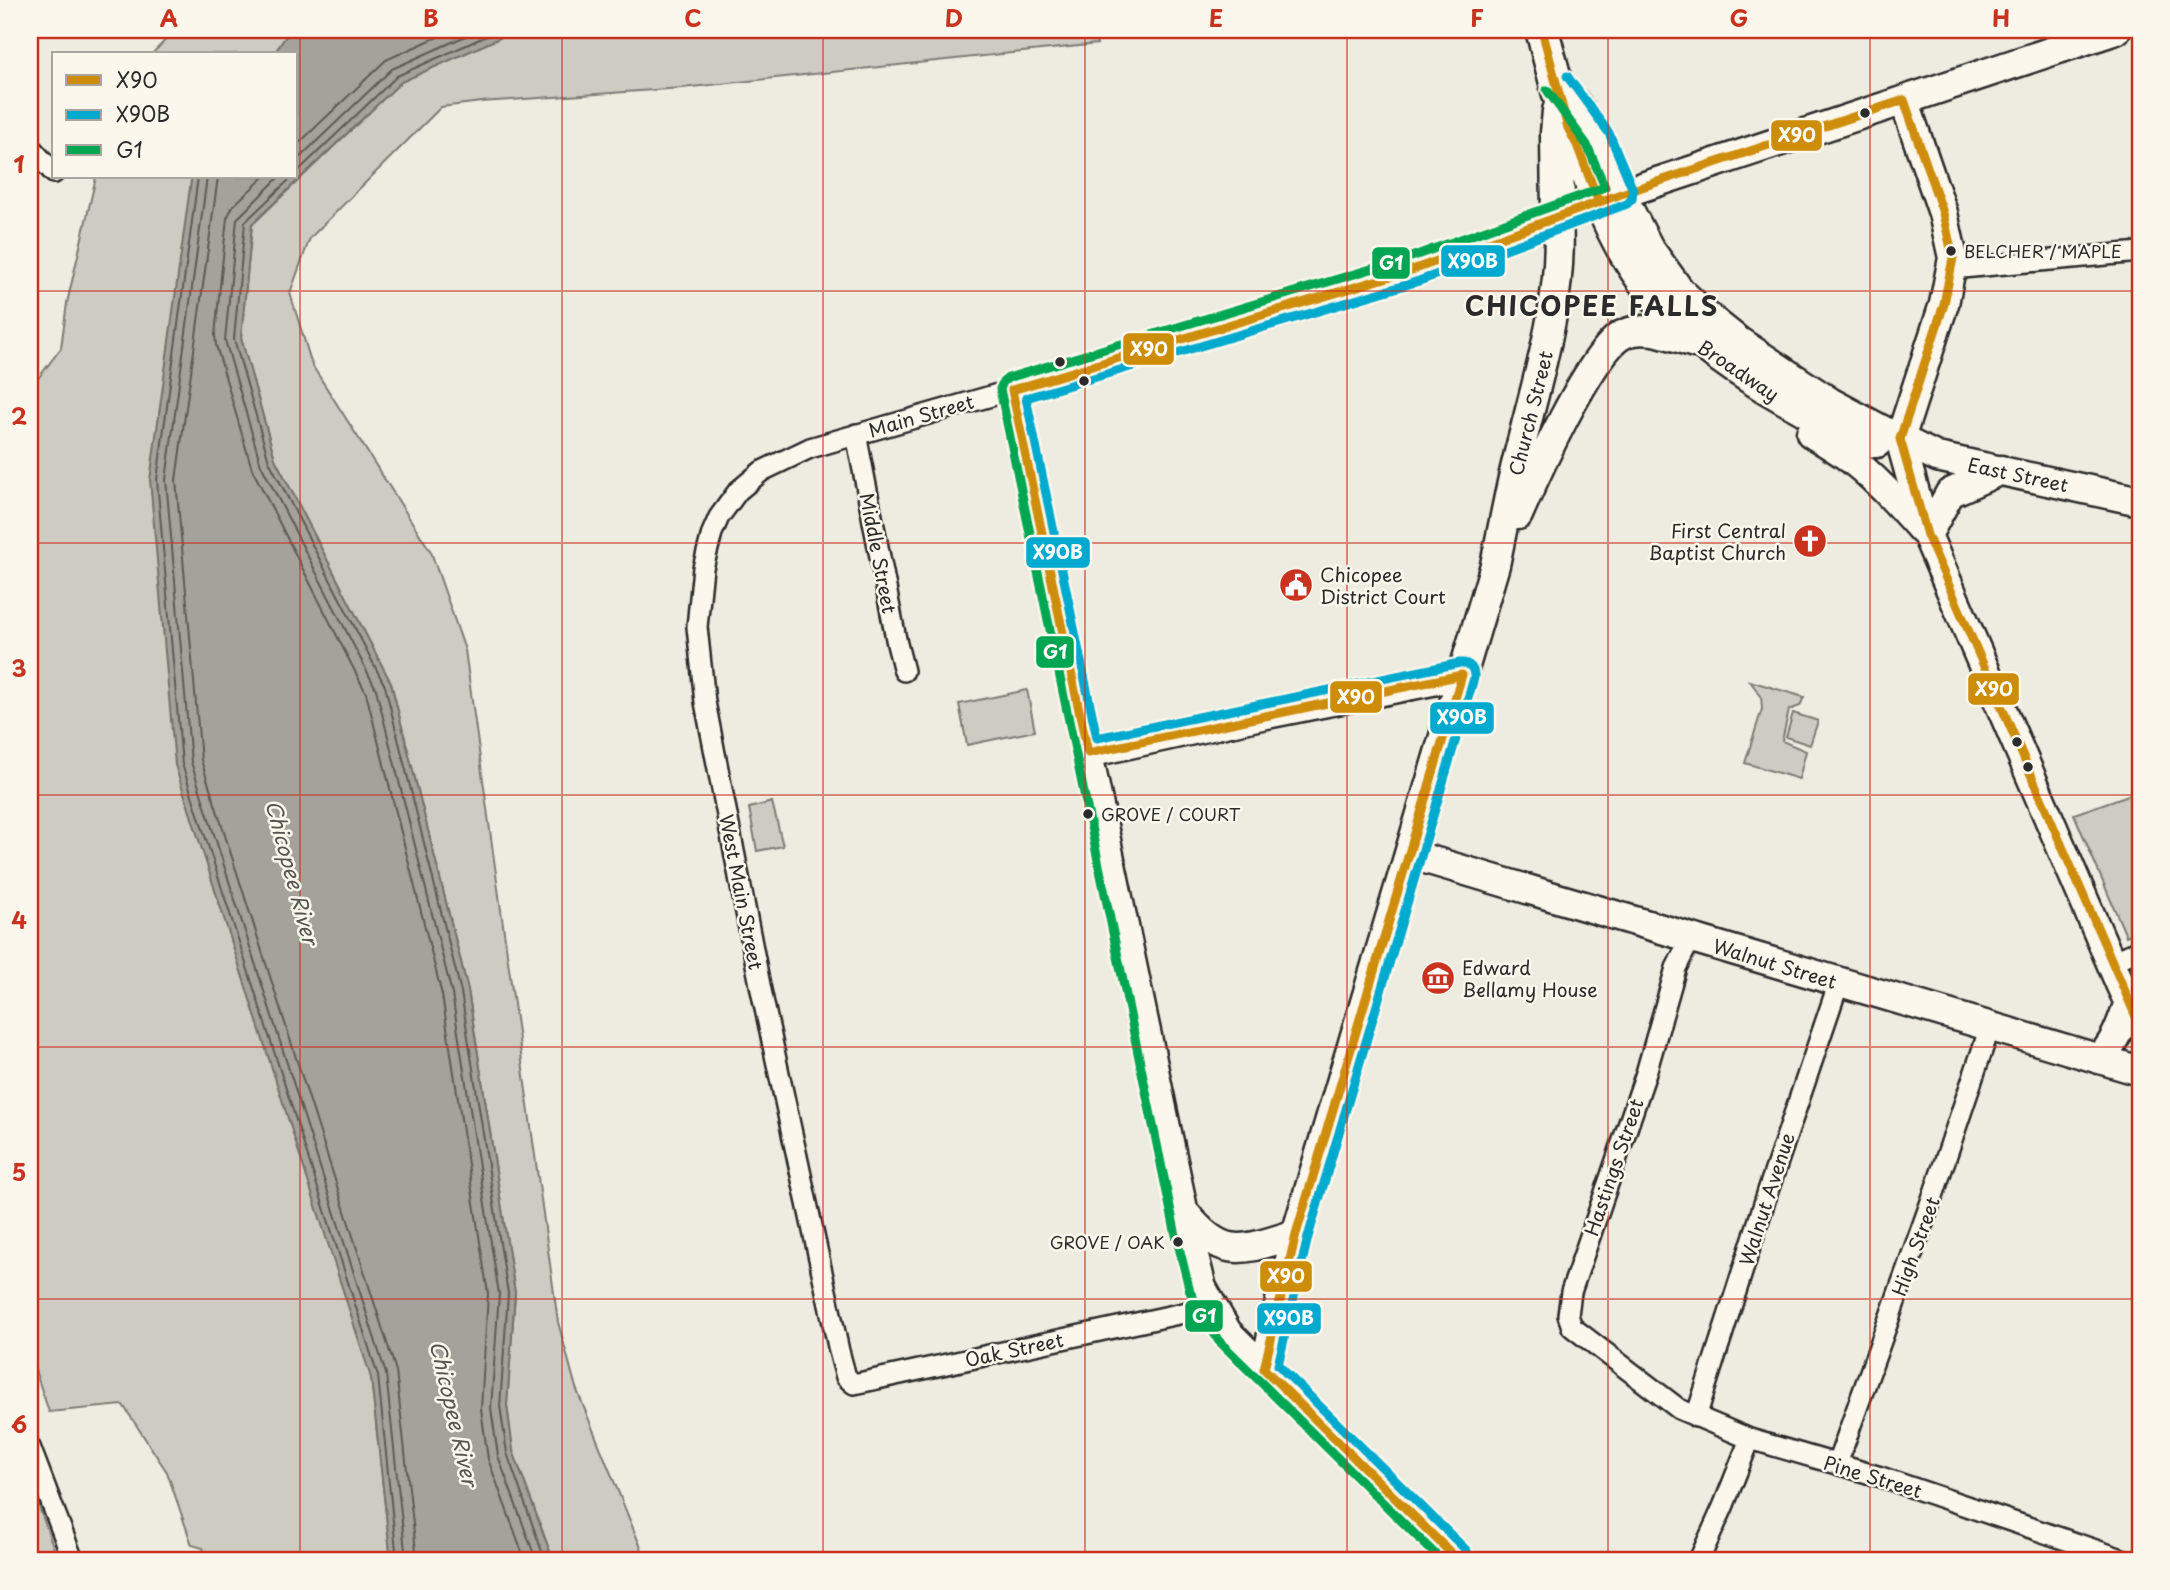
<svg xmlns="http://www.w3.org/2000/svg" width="2170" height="1590" viewBox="0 0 2170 1590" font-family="'Playpen Sans',sans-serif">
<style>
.green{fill:#cecbc2;stroke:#7c7b76;stroke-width:2}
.water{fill:#a4a29a;stroke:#74726e;stroke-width:2}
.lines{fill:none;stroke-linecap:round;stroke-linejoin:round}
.shore{stroke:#5b5b57;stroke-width:2}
.street-casing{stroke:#2b2b2b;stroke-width:24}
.secondary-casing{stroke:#2b2b2b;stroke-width:33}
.primary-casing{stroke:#2b2b2b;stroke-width:37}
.street{stroke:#fbf7ec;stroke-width:19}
.secondary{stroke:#fbf7ec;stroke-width:28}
.primary{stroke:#fbf7ec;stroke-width:32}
.bus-1-casing{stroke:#fbf7ec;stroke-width:14}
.bus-2-casing{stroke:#fbf7ec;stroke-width:14}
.bus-3-casing{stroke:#fbf7ec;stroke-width:14}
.bus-1{stroke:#ce8d09;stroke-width:9}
.bus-2{stroke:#00a9ce;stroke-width:9}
.bus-3{stroke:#00a651;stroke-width:9}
.grid{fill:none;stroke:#c8321e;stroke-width:2;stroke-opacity:0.55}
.bus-dot{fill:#2b2b2b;stroke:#fbf7ec;stroke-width:2.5}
.labels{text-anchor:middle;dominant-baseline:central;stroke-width:5;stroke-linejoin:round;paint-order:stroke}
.bus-label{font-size:17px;fill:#2b2b2b;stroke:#fbf7ec;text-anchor:start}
.street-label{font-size:19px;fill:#2b2b2b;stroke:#fbf7ec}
.poi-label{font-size:19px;fill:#2b2b2b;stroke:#fbf7ec;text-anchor:start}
.water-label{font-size:21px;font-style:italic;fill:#555552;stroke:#fbf7ec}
.district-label{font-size:26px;font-weight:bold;letter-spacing:2px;fill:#2b2b2b;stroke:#fbf7ec}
.line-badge{stroke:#fbf7ec;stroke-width:2.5}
.badge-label{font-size:19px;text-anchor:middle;font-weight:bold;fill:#fff}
.neatline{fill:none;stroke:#c8321e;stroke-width:2.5}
.grid-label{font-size:23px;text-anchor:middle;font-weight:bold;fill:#c8321e}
</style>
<rect width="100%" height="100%" fill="#eeebe0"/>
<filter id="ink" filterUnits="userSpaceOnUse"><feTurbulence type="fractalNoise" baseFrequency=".0143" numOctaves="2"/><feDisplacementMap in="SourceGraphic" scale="14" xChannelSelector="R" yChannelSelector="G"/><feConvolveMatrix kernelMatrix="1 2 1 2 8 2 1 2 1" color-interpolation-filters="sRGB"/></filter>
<g filter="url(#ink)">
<!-- green -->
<path class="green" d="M 175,30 L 290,30 L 274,54 L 152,54 Z
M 517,30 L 1094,30 L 1097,44 L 682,88 L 481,102 L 441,107 L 310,238 L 290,293 L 312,365 L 431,552 L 465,650 L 558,1322 L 576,1388 L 646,1560 L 553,1560 L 513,1451 L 507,1405 L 515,1293 L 468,990 L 391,683 L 275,459 L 241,338 L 252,225 L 401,82 Z
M 96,177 L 193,177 L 191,180 L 371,1378 L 391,1560 L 207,1560 L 203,1548 L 192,1545 L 167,1472 L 123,1405 L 49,1412 L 30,1355 L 30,389 L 61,348 L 67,303 Z
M 1750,681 L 1804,697 L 1800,706 L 1789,710 L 1782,741 L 1806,751 L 1799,779 L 1745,763 L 1762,709 L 1761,696 Z
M 1027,690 L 1035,731 L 967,745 L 959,704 Z
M 1793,713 L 1818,721 L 1810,745 L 1786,737 Z
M 2140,791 L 2140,931 L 2126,936 L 2074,814 Z
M 772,802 L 783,846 L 757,851 L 749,808 Z
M 30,1482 L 58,1560 L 30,1560 Z"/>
<!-- water -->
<path class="water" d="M 290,30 L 517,30 L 401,82 L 252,224 L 241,338 L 275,459 L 391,683 L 468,990 L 515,1293 L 507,1405 L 513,1451 L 553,1560 L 391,1560 L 371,1378 L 175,765 L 150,480 L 191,180 L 193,177 L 296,177 L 296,54 L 274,54 Z"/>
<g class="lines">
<!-- shore -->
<path class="shore" d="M 296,146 L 386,60 L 453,30
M 296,161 L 392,69 L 479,30
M 296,173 L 397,76 L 500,30
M 198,177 L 157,480 L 182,764 L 378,1376 L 397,1560
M 207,177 L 166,480 L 191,762 L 386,1374 L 406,1560
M 218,177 L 176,480 L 201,760 L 396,1371 L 417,1560
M 264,177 L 233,206 L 227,218 L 215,335 L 216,345 L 252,469 L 366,693 L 442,995 L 488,1294 L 481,1409 L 488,1459 L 525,1560
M 279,177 L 237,219 L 225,340 L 261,465 L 376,689 L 452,994 L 499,1294 L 491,1408 L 498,1456 L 536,1560
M 292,177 L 245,222 L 234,339 L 269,461 L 385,686 L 461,992 L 508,1294 L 500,1406 L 507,1453 L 545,1560"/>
<!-- street casing -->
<g class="street-casing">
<path id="street" d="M 30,147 L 54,173
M 1951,269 L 2140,252
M 1012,390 L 810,448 L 762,471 L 738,491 L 719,517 L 712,533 L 703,568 L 697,627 L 705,702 L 761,990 L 839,1351 L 846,1377 L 854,1384 L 1211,1307
M 856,434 L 897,644 L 904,671
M 1691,938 L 1676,968 L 1646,1073 L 1571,1292 L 1568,1315 L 1572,1327 L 1679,1409 L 1750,1439 L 1881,1477 L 2125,1560
M 2110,962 L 2140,950
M 1696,1417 L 1769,1188 L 1839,982
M 30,1447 L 73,1560
M 1837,1464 L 1933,1196 L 1990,1027
M 1699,1560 L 1723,1507 L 1750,1439"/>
</g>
<!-- secondary casing -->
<g class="secondary-casing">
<path id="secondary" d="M 1621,194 L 1649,248 L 1680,291 L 1708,317 L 1738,341 L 1830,402 L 1886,432 L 1937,457 L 2140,501
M 1599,203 C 1636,297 1697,350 1783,399 C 1811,415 1839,431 1869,442 L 1877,443
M 1811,433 C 1822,440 1833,446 1844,454 C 1873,475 1898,503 1922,530
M 1900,439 L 1927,535 L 2121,986 L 2140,1026
M 1900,439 L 1944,304 L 1953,258 L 1943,213 L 1904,100
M 1518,515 C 1534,478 1591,351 1622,335 C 1644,323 1672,336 1694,343
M 1927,535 L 1950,493 L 2001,470
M 1088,753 L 1257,716 L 1462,675
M 1409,854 L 2140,1071
M 2099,1059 C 2116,1042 2121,1024 2129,1002
M 1185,1213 C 1224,1262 1243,1250 1296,1234
M 1264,1369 L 1296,1234 L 1495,565 C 1502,532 1508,498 1516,465 C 1535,385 1564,303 1558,219
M 1458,1560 L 1227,1332 L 1202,1288 L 1187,1228 L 1012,390 L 1415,269 L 1621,194 L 2116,30"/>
</g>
<!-- primary casing -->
<g class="primary-casing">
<path id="primary" d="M 1542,30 L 1568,128 L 1577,145 L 1599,203
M 1573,103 L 1598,139 L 1621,194
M 1558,219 L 1557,133 L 1559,111"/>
</g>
<!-- street -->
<use href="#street" class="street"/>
<!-- secondary -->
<use href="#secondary" class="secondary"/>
<!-- primary -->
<use href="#primary" class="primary"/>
<!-- bus-1 casing -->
<g class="bus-1-casing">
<path id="bus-1" d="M 1542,30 L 1568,128 L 1577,145 L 1599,203
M 1458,1560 L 1264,1369 L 1296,1234 L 1462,675 L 1088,753 L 1012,390 L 1415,269 L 1621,194 L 1904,100 L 1943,213 L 1953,258 L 1944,304 L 1900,439 L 1927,535 L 2140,1026"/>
</g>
<!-- bus-2 casing -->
<g class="bus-2-casing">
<path id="bus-2" d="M 1467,1551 L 1278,1365 L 1308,1237 L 1474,678 C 1475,669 1469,662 1460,663 L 1097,738 L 1026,398 L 1419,281 L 1627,204 L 1632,199 L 1633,190 L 1609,133 L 1567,76"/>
</g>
<!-- bus-3 casing -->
<g class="bus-3-casing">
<path id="bus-3" d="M 1441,1560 L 1218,1340 L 1190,1292 L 1175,1231 L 1000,389 L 1003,382 L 1008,378 L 1411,257 L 1605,187 L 1587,145 L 1547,90"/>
</g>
<!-- bus-1 -->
<use href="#bus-1" class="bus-1"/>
<!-- bus-2 -->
<use href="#bus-2" class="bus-2"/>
<!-- bus-3 -->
<use href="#bus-3" class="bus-3"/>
</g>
</g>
<!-- grid -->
<path class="grid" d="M 300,30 L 300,1560M 562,30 L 562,1560M 823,30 L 823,1560M 1085,30 L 1085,1560M 1347,30 L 1347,1560M 1608,30 L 1608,1560M 1870,30 L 1870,1560M 30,291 L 2140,291M 30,543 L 2140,543M 30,795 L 2140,795M 30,1047 L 2140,1047M 30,1299 L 2140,1299"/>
<!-- icons -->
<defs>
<g id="church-disc" transform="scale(1.75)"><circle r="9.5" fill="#c8321e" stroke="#fbf7ec"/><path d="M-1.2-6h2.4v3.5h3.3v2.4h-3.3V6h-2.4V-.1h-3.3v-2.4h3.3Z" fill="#fff"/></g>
<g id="civic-disc" transform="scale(1.75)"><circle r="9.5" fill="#c8321e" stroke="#fbf7ec"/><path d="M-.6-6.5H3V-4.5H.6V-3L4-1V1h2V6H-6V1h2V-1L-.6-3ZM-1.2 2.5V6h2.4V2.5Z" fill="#fff"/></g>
<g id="museum-disc" transform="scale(1.75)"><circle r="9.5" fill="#c8321e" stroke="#fbf7ec"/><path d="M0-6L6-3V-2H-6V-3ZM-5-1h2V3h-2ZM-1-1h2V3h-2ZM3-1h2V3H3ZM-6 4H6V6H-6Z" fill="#fff"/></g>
</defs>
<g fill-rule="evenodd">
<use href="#church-disc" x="1810" y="541"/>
<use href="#civic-disc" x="1296" y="585"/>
<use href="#museum-disc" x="1438" y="978"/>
</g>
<!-- markers -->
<g class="bus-dot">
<circle cx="1865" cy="113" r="6"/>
<circle cx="1951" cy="251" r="6"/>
<circle cx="1060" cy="362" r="6"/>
<circle cx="1084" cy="381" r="6"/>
<circle cx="2017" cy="742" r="6"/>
<circle cx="2028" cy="767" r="6"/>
<circle cx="1088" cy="814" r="6"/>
<circle cx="1178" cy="1242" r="6"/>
</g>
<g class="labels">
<!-- bus labels -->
<g class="bus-label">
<text x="1964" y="251">BELCHER / MAPLE</text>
<text x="1101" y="814">GROVE / COURT</text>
<text x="1165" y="1242" text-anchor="end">GROVE / OAK</text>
</g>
<!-- street labels -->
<g class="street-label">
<text transform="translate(1739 370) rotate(34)">Broadway</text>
<text transform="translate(1530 413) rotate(-76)">Church Street</text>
<text transform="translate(921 415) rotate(-16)">Main Street</text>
<text transform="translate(2018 474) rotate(12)">East Street</text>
<text transform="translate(879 553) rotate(79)">Middle Street</text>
<text transform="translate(742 892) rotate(79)">West Main Street</text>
<text transform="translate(1775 963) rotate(17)">Walnut Street</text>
<text transform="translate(1613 1167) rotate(-71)">Hastings Street</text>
<text transform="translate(1766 1199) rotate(-72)">Walnut Avenue</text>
<text transform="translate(1915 1246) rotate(-70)">High Street</text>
<text transform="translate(1014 1349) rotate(-12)">Oak Street</text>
<text transform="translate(1873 1476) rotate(17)">Pine Street</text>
</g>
<!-- poi labels -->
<g class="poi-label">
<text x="1786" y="530" text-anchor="end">First Central<tspan x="1786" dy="22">Baptist Church</tspan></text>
<text x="1320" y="574">Chicopee<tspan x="1320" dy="22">District Court</tspan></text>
<text x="1462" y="967">Edward<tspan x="1462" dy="22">Bellamy House</tspan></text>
</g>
<!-- water labels -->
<g class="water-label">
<text transform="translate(293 872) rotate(75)">Chicopee River</text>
<text transform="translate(455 1413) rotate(77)">Chicopee River</text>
</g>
<!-- district labels -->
<g class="district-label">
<text x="1592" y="305">CHICOPEE FALLS</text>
</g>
</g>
<g class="line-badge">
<rect x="1770" y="119" width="53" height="33" rx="7" fill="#ce8d09"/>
<rect x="1440" y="244" width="66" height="34" rx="7" fill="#00a9ce"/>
<rect x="1371" y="246" width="40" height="34" rx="7" fill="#00a651"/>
<rect x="1122" y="332" width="53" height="34" rx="7" fill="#ce8d09"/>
<rect x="1025" y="536" width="66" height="33" rx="7" fill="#00a9ce"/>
<rect x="1035" y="635" width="40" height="34" rx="7" fill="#00a651"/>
<rect x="1967" y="672" width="53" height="34" rx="7" fill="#ce8d09"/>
<rect x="1329" y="680" width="54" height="34" rx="7" fill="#ce8d09"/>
<rect x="1429" y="701" width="66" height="34" rx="7" fill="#00a9ce"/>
<rect x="1259" y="1260" width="54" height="33" rx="7" fill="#ce8d09"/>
<rect x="1184" y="1299" width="40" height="34" rx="7" fill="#00a651"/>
<rect x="1256" y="1302" width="66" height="33" rx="7" fill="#00a9ce"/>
</g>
<g class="badge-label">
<text x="1797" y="142">X90</text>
<text x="1473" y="268">X90B</text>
<text x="1391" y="270">G1</text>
<text x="1149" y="356">X90</text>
<text x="1058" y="559">X90B</text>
<text x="1055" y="659">G1</text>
<text x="1994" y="696">X90</text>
<text x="1356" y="704">X90</text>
<text x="1462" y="724">X90B</text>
<text x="1286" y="1283">X90</text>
<text x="1204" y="1323">G1</text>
<text x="1289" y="1325">X90B</text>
</g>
<!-- margin -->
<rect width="2170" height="1590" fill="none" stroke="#fbf7ec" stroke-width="77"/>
<!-- legend -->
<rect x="52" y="52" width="245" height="126" fill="#fbf7ec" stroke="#a8a59f" stroke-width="2"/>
<rect x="66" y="75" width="35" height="10" fill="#ce8d09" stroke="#a8a59f" stroke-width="2"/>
<text x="116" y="88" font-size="21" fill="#2b2b2b">X90</text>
<rect x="66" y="110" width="35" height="10" fill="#00a9ce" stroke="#a8a59f" stroke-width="2"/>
<text x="116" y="122" font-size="21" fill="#2b2b2b">X90B</text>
<rect x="66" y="145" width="35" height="10" fill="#00a651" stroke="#a8a59f" stroke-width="2"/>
<text x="116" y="158" font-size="21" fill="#2b2b2b">G1</text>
<rect x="38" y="38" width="2094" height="1514" class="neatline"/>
<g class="grid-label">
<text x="169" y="27">A</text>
<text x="431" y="27">B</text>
<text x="693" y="27">C</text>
<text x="954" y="27">D</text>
<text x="1216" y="27">E</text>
<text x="1477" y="27">F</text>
<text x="1739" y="27">G</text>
<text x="2001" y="27">H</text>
<text x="19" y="173">1</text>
<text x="19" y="425">2</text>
<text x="19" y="677">3</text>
<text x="19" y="929">4</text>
<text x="19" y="1181">5</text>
<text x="19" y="1433">6</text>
</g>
</svg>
